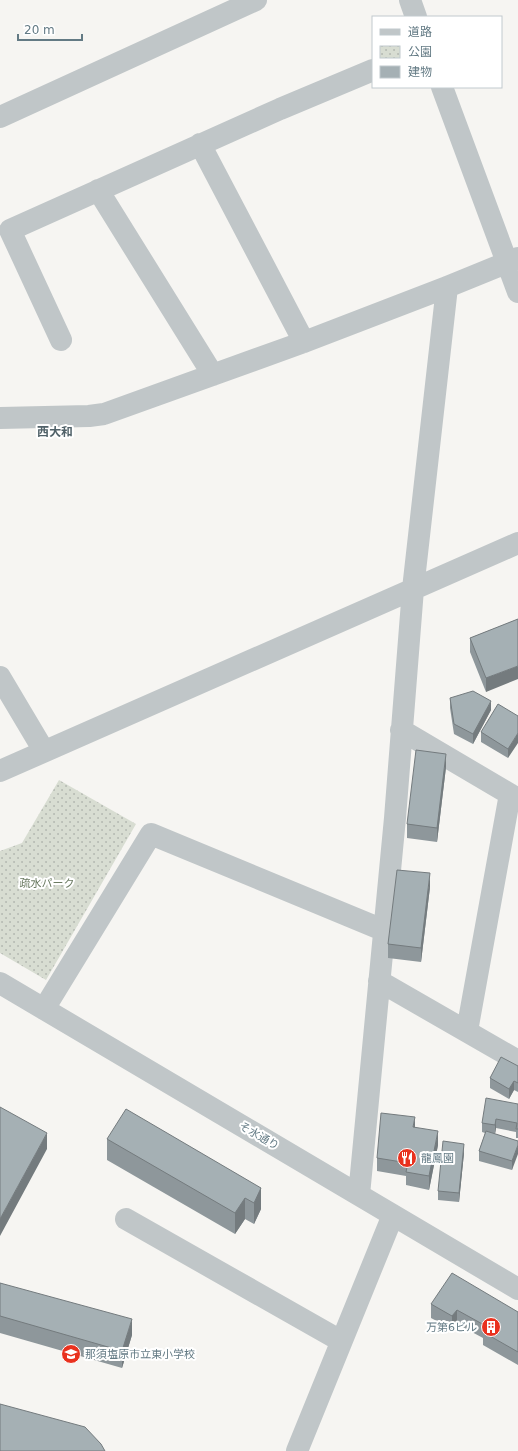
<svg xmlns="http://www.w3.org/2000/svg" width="518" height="1451" viewBox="0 0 518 1451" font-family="'DejaVu Sans','Noto Sans JP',sans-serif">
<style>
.park{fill:url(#park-dots)}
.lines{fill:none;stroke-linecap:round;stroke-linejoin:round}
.minor{stroke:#c0c6c8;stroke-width:22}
.wall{fill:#8e979b}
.shaded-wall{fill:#747b7e}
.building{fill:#a5b0b4;stroke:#747b7e}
.labels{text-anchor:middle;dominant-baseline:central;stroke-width:4;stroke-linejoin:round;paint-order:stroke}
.park-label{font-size:11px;fill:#6b7b62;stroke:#fff}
.street-label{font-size:11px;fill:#637a84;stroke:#fff}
.poi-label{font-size:11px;fill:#637a84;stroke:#fff;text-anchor:start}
.neighbourhood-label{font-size:12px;font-weight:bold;fill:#516269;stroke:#fff}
</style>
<defs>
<pattern id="park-dots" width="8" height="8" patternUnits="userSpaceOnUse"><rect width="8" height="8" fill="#d8ddd2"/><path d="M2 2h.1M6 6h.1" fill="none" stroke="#b3b8b0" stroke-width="1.8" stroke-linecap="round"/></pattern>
</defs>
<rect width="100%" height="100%" fill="#f6f5f2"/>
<!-- park -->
<path class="park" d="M 59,780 L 136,824 L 46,980 L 0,953 L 0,851 L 22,843 Z"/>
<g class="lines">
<!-- minor -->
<path class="minor" d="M 410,0 L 416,17
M 442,87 L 518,292
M 0,117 L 256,0
M 200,144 L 304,342
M 98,190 L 213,375
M 61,340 L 10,230 L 280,109 L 373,70
M 0,418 L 89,416 L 104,414 L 304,342 L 447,287 L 518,258
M 0,677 L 44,751
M 401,730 L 518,799
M 0,771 L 518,543
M 379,981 L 518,1061
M 0,983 L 518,1289
M 44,1009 L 151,834 L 383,930
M 467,1031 L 510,794
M 359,1195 L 395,818 L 413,589 L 447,287
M 126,1219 L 341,1341
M 297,1451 L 393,1215"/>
</g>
<!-- wall -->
<path class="wall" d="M 518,619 L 486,692 L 470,652 L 470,638 Z
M 450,698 L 491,710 L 473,744 L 454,734 L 450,708 Z
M 518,716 L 508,758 L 481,742 L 481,732 Z
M 446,767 L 437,842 L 407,838 L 407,824 Z
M 430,887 L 421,962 L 388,958 L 388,944 Z
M 518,1066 L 518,1092 L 514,1090 L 509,1099 L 490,1088 L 490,1078 Z
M 518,1104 L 518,1138 L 516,1138 L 516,1132 L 496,1128 L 495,1134 L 518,1141 L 512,1170 L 479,1161 L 479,1151 L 485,1133 L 482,1132 L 482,1123 Z
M 415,1127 L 438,1145 L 429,1190 L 406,1185 L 406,1176 L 377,1171 L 377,1158 Z
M 107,1139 L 261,1188 L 261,1209 L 254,1224 L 245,1219 L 235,1234 L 107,1160 Z
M 464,1153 L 459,1202 L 438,1200 L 438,1191 Z
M 0,1283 L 132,1335 L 122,1368 L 0,1333 Z
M 431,1304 L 518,1312 L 518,1365 L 483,1345 L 483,1338 L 457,1324 L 452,1329 L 431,1318 Z"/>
<!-- shaded-wall -->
<path class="shaded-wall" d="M 518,666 L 518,679 L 486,692 L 486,678 Z
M 491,701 L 491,710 L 473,744 L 473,734 Z
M 518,733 L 518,743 L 508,758 L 508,749 Z
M 446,754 L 446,767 L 437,842 L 437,828 Z
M 430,873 L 430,887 L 421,962 L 421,948 Z
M 514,1081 L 514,1090 L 509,1099 L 509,1089 Z
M 415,1117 L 415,1130 L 413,1127 Z
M 496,1119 L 496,1128 L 495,1134 L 495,1125 Z
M 438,1131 L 438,1145 L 429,1190 L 429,1176 Z
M 47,1133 L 47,1149 L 0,1236 L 0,1219 Z
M 464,1144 L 464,1153 L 459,1202 L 459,1193 Z
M 518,1145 L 518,1154 L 512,1170 L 512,1161 Z
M 261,1188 L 261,1209 L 254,1224 L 254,1203 Z
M 245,1198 L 245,1219 L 235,1234 L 235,1213 Z
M 457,1310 L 457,1324 L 452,1329 L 452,1316 Z
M 132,1319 L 132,1335 L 122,1368 L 122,1351 Z"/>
<!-- building -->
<path class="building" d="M 518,619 L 518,666 L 486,678 L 470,638 Z
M 473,691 L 491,701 L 473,734 L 454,724 L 450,698 Z
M 498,704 L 518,716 L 518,733 L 508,749 L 481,732 Z
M 416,750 L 446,754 L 437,828 L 407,824 Z
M 397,870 L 430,873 L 421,948 L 388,944 Z
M 501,1057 L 518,1066 L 518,1083 L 514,1081 L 509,1089 L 490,1078 Z
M 486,1098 L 518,1104 L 518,1129 L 516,1129 L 517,1123 L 496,1119 L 495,1125 L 482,1123 Z
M 0,1107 L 47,1133 L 0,1219 Z
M 126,1109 L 261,1188 L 254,1203 L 245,1198 L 235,1213 L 107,1139 Z
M 381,1113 L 415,1117 L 413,1127 L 438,1131 L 429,1176 L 406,1172 L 408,1163 L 377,1158 Z
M 486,1131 L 518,1141 L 518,1145 L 512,1161 L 479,1151 Z
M 443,1141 L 464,1144 L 459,1193 L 438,1191 Z
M 452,1273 L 518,1312 L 518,1352 L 483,1332 L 486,1326 L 457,1310 L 452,1316 L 431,1304 Z
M 0,1283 L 132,1319 L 122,1351 L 0,1316 Z
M 0,1404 L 85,1427 L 101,1444 L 105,1451 L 0,1451 Z"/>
<!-- icons -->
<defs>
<g id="restaurant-disc" transform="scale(1)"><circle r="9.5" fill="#e9311e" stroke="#fff"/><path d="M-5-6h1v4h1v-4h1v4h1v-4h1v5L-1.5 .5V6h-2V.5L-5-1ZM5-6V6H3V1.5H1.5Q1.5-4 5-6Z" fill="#fff"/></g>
<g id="building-disc" transform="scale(1)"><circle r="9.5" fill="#e9311e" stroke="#fff"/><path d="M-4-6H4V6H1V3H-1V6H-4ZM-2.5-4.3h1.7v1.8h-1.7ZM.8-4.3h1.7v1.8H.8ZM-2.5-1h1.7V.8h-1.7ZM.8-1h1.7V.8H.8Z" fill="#fff"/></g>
<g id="school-disc" transform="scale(1)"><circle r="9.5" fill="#e9311e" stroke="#fff"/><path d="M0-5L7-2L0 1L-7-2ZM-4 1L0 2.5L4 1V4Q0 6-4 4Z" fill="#fff"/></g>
</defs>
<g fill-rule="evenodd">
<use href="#restaurant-disc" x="407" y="1158"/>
<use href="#building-disc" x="491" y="1327"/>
<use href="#school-disc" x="71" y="1354"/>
</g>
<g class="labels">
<!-- park labels -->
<g class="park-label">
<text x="47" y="883">疏水パーク</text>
</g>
<!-- street labels -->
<g class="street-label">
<text transform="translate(259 1136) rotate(30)">そ水通り</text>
</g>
<!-- poi labels -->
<g class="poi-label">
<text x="421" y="1158">龍鳳園</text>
<text x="477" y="1327" text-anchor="end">万第6ビル</text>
<text x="85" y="1354">那須塩原市立東小学校</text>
</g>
<!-- neighbourhood labels -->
<g class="neighbourhood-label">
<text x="55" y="432">西大和</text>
</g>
</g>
<!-- legend -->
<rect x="372" y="16" width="130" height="72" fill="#ffffff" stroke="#c1cace"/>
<rect x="380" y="29" width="20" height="6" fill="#c0c6c8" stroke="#c1cace"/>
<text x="408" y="36" font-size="12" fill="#637a84">道路</text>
<rect x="380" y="46" width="20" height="12" fill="url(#park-dots)" stroke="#c1cace"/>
<text x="408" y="56" font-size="12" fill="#637a84">公園</text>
<rect x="380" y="66" width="20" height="12" fill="#a5b0b4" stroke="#c1cace"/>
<text x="408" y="76" font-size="12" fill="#637a84">建物</text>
<!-- scale -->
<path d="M18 34v6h64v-6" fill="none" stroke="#637a84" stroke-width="2"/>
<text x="24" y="34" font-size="12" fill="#637a84" stroke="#ffffff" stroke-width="3" paint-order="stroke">20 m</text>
</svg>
